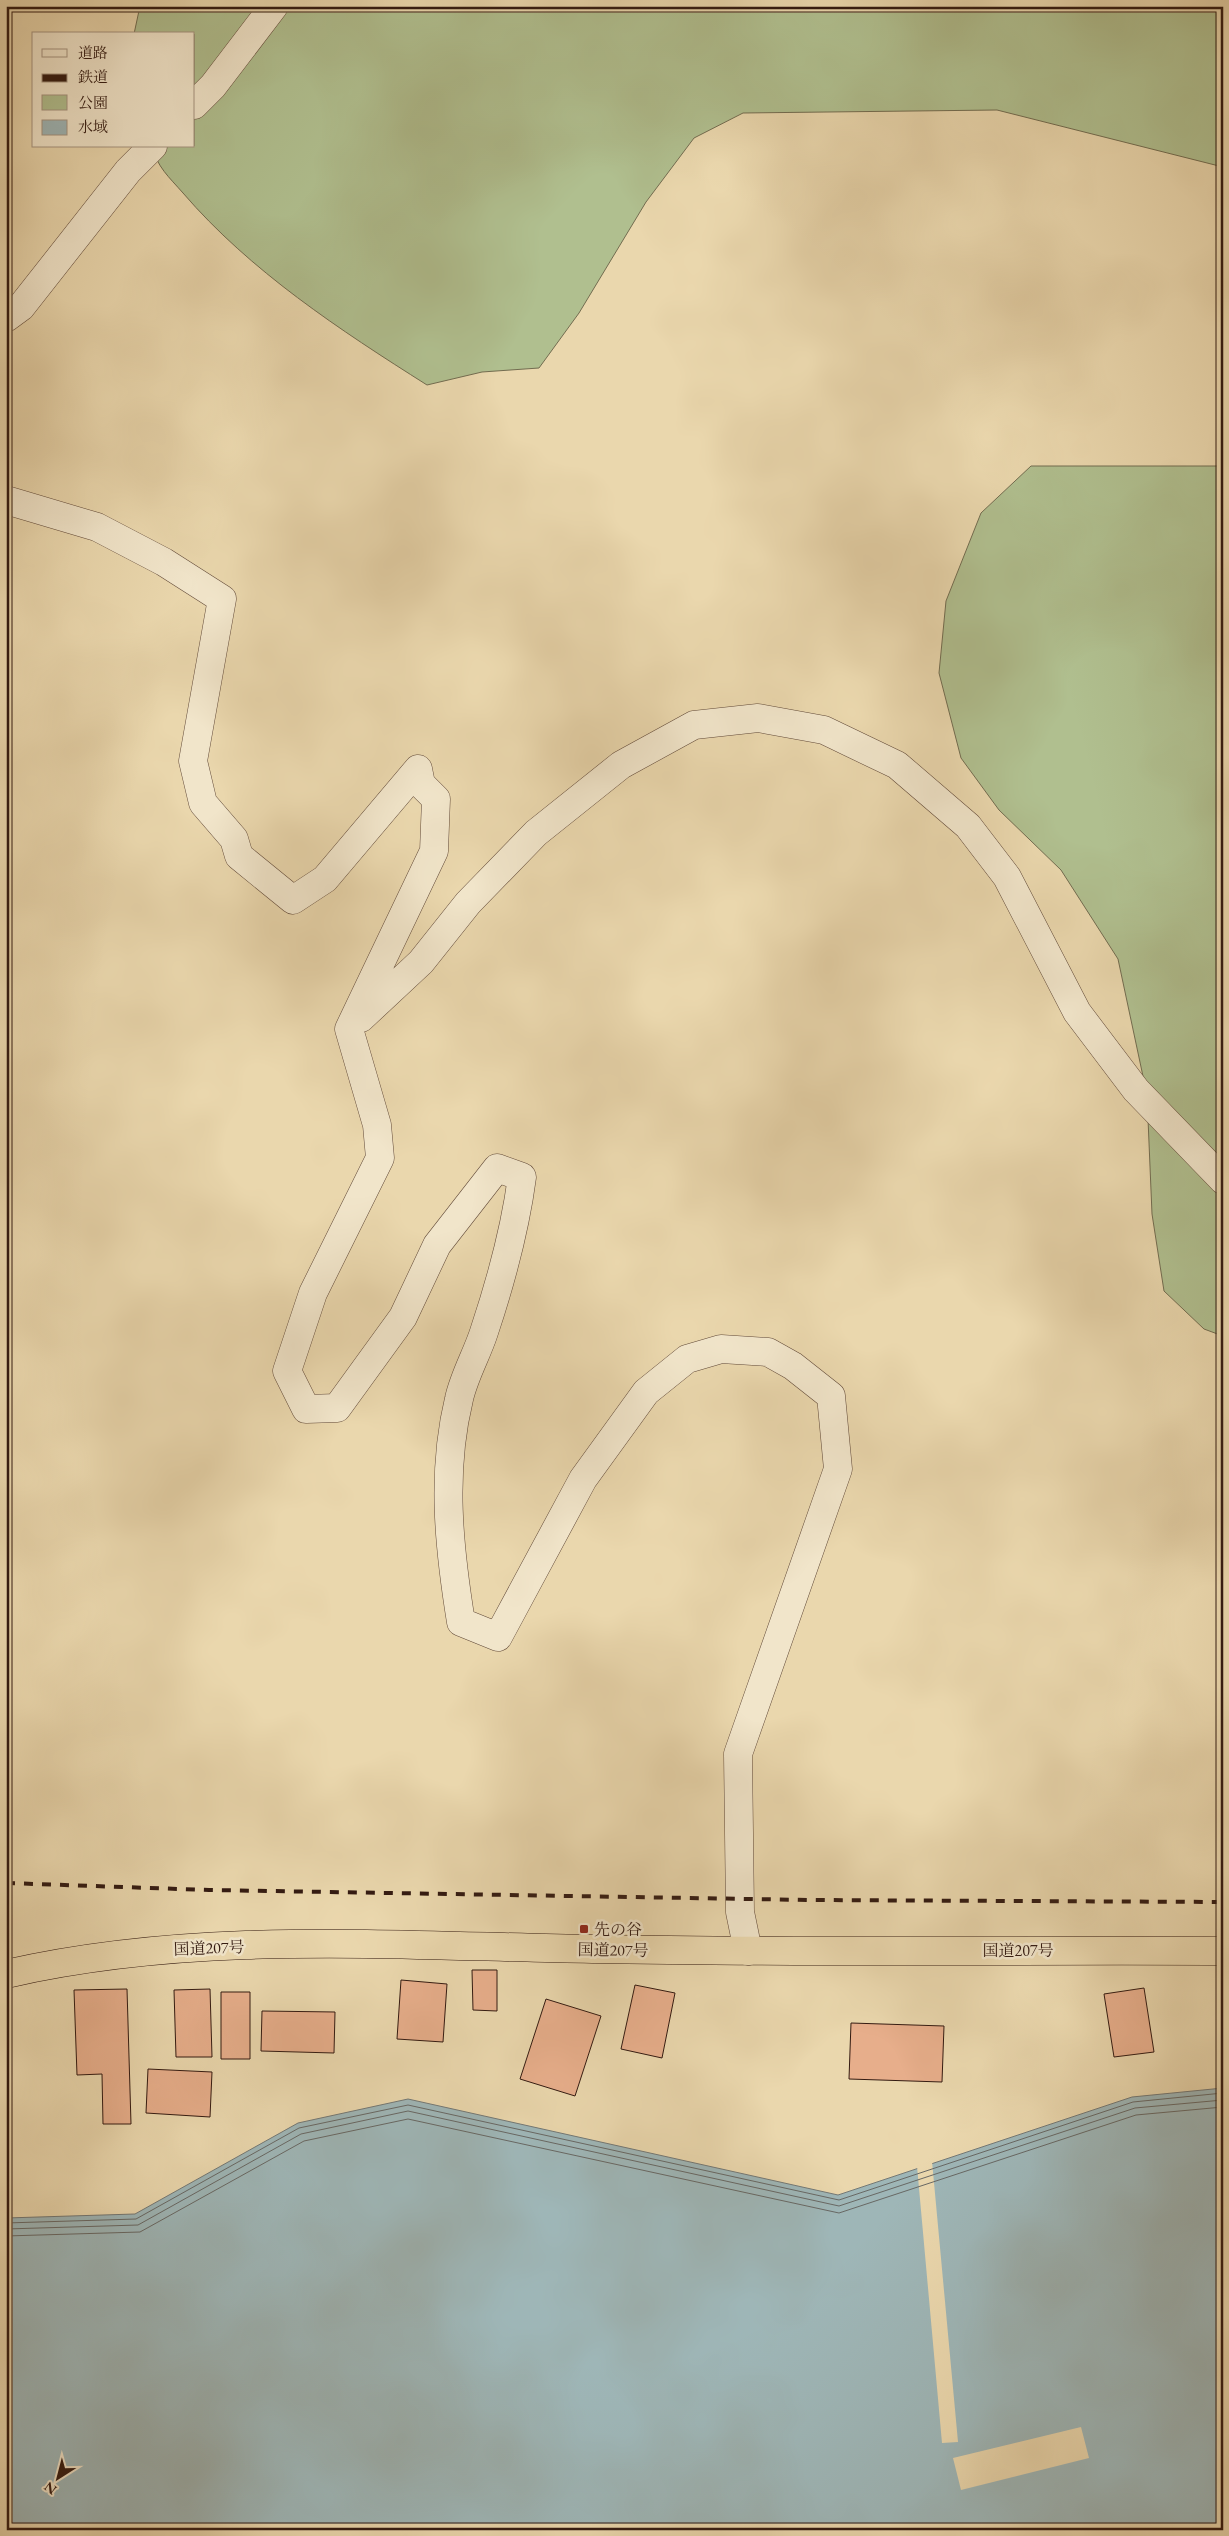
<svg xmlns="http://www.w3.org/2000/svg" width="1229" height="2536" viewBox="0 0 1229 2536" font-family="'EB Garamond','Noto Serif JP',serif">
<style>
.green{fill:#b0bf8f;stroke:#726c50}
.water{fill:#9eb6b7;stroke:#737875}
.pier{fill:#ead7ad}
.lines{fill:none;stroke-linecap:round;stroke-linejoin:round}
.shore{stroke:#686864;stroke-width:1}
.building{fill:#e7ae8b;stroke:#331a11}
.street-casing{stroke:#614938;stroke-width:29}
.highway-casing{stroke:#331a11;stroke-width:29}
.street{stroke:#f1e5ca;stroke-width:28}
.highway{stroke:#ead7ad;stroke-width:28}
.rail{stroke:#331a11;stroke-width:4;stroke-dasharray:9 9;stroke-linecap:butt}
.poi-dot{fill:#8f2418;stroke:#f1e5ca;stroke-width:2}
.labels{text-anchor:middle;dominant-baseline:central;stroke-width:5;stroke-linejoin:round;paint-order:stroke}
.poi-label{font-size:16px;fill:#331a11;stroke:#f1e5ca;text-anchor:start}
.street-label{font-size:16px;fill:#331a11;stroke:#f1e5ca}
</style>
<rect width="100%" height="100%" fill="#ead7ad"/>
<filter id="stains"><feTurbulence type="fractalNoise" baseFrequency=".004" numOctaves="4"/><feColorMatrix values="0 0 0 0 .2 0 0 0 0 .09 0 0 0 0 .02 0 0 0 .5 -.17"/></filter>
<radialGradient id="worn" r=".72"><stop offset=".6" stop-color="#630" stop-opacity="0"/><stop offset="1" stop-color="#630" stop-opacity=".3"/></radialGradient>
<!-- green -->
<path class="green" d="M 140,6 L 1223,6 L 1223,167 L 997,110 L 743,113 L 694,138 L 646,202 L 579,313 L 539,368 L 482,372 L 427,385 C 340,330 250,271 183,193 C 169,177 157,167 152,146 L 194,146 L 194,34 L 134,34 Z
M 1031,466 L 1223,466 L 1223,1336 L 1204,1329 L 1164,1291 L 1152,1214 L 1147,1095 L 1118,959 L 1061,870 L 999,810 L 961,758 L 939,673 L 946,601 L 981,513 Z"/>
<!-- water -->
<path class="water" d="M 1223,2088 L 1223,2530 L 6,2530 L 6,2218 L 135,2214 L 298,2123 L 408,2099 L 838,2195 L 1132,2097 Z"/>
<!-- pier -->
<path class="pier" d="M 932,2161 L 958,2442 L 942,2443 L 917,2166 Z
M 1081,2427 L 1089,2458 L 961,2490 L 953,2458 Z"/>
<g class="lines">
<!-- shore -->
<path class="shore" d="M 6,2223 L 136,2219 L 299,2128 L 408,2105 L 839,2200 L 1133,2102 L 1223,2093
M 6,2229 L 138,2225 L 301,2134 L 408,2111 L 839,2206 L 1135,2108 L 1223,2100
M 6,2236 L 140,2232 L 304,2141 L 408,2119 L 839,2213 L 1136,2115 L 1223,2107"/>
</g>
<!-- building -->
<path class="building" d="M 472,1970 L 497,1970 L 497,2011 L 473,2010 Z
M 401,1980 L 447,1984 L 443,2042 L 397,2039 Z
M 635,1985 L 675,1993 L 662,2058 L 621,2049 Z
M 1144,1988 L 1154,2052 L 1114,2057 L 1104,1994 Z
M 127,1989 L 131,2124 L 103,2124 L 102,2074 L 77,2075 L 74,1990 Z
M 210,1989 L 212,2057 L 176,2057 L 174,1990 Z
M 221,1992 L 250,1992 L 250,2059 L 221,2059 Z
M 546,1999 L 601,2016 L 575,2096 L 520,2079 Z
M 262,2011 L 335,2012 L 334,2053 L 261,2051 Z
M 851,2023 L 944,2026 L 942,2082 L 849,2079 Z
M 148,2069 L 212,2072 L 210,2117 L 146,2113 Z"/>
<g class="lines">
<!-- street casing -->
<g class="street-casing">
<path id="street" d="M 194,105 L 213,86 L 274,6
M 6,318 L 21,307 L 128,171 L 153,146
M 6,500 L 97,527 L 164,562 L 222,599 L 193,761 L 203,803 L 234,839 L 239,856 L 293,900 L 325,879 L 418,769 L 421,784 L 436,799 L 434,851 L 349,1029 L 377,1125 L 380,1158 L 313,1293 L 287,1371 L 306,1409 L 337,1408 L 403,1317 L 437,1245 L 497,1168 L 522,1177 C 515,1230 501,1281 484,1332 C 477,1354 464,1376 459,1399 C 441,1473 449,1548 461,1622 L 498,1637 L 583,1479 L 646,1392 L 687,1359 L 721,1349 L 768,1352 L 793,1366 L 831,1396 L 838,1469 L 738,1754 L 740,1912 L 748,1951
M 361,1018 L 421,962 L 468,903 L 536,833 L 621,765 L 694,725 L 758,718 L 824,730 L 897,765 L 968,826 L 1007,877 L 1077,1012 L 1136,1090 L 1223,1180"/>
</g>
<!-- highway casing -->
<g class="highway-casing">
<path id="highway" d="M 6,1974 C 198,1930 397,1946 592,1949 C 802,1953 1012,1950 1223,1951"/>
</g>
<!-- street -->
<use href="#street" class="street"/>
<!-- highway -->
<use href="#highway" class="highway"/>
<!-- rail -->
<path class="rail" d="M 6,1883 L 209,1890 L 810,1900 L 1223,1902"/>
</g>
<!-- markers -->
<rect class="poi-dot" x="579" y="1924" width="10" height="10" rx="2.5"/>
<g class="labels">
<!-- poi labels -->
<g class="poi-label">
<text x="594" y="1929">先の谷</text>
</g>
<!-- street labels -->
<g class="street-label">
<text transform="translate(209 1948) rotate(-2)">国道207号</text>
<text transform="translate(613 1950) rotate(1)">国道207号</text>
<text x="1018" y="1950">国道207号</text>
</g>
</g>
<!-- margin -->
<rect width="1229" height="2536" fill="none" stroke="#ead7ad" stroke-width="25"/>
<rect x="8" y="8" width="1214" height="2521" fill="none" stroke="#331a11" stroke-width="2.5"/>
<rect x="12" y="12" width="1204" height="2511" fill="none" stroke="#331a11"/>
<!-- legend -->
<rect x="32" y="32" width="162" height="115" fill="#f1e5ca" stroke="#a59480"/>
<rect x="42" y="49" width="25" height="8" fill="#f1e5ca" stroke="#a59480"/>
<text x="78" y="58" font-size="15" fill="#331a11">道路</text>
<rect x="42" y="74" width="25" height="8" fill="#331a11" stroke="#a59480"/>
<text x="78" y="82" font-size="15" fill="#331a11">鉄道</text>
<rect x="42" y="95" width="25" height="15" fill="#b0bf8f" stroke="#a59480"/>
<text x="78" y="108" font-size="15" fill="#331a11">公園</text>
<rect x="42" y="120" width="25" height="15" fill="#9eb6b7" stroke="#a59480"/>
<text x="78" y="132" font-size="15" fill="#331a11">水域</text>
<!-- north arrow -->
<g transform="translate(58 2478) rotate(216)" stroke="#f1e5ca" stroke-width="4" paint-order="stroke">
<path d="M0-4L9 19L0 12L-9 19Z" fill="#331a11"/>
<text y="-8" font-size="14" font-weight="bold" text-anchor="middle" fill="#331a11">N</text>
</g>
<rect width="100%" height="100%" filter="url(#stains)"/>
<rect width="100%" height="100%" fill="url(#worn)"/>
</svg>
